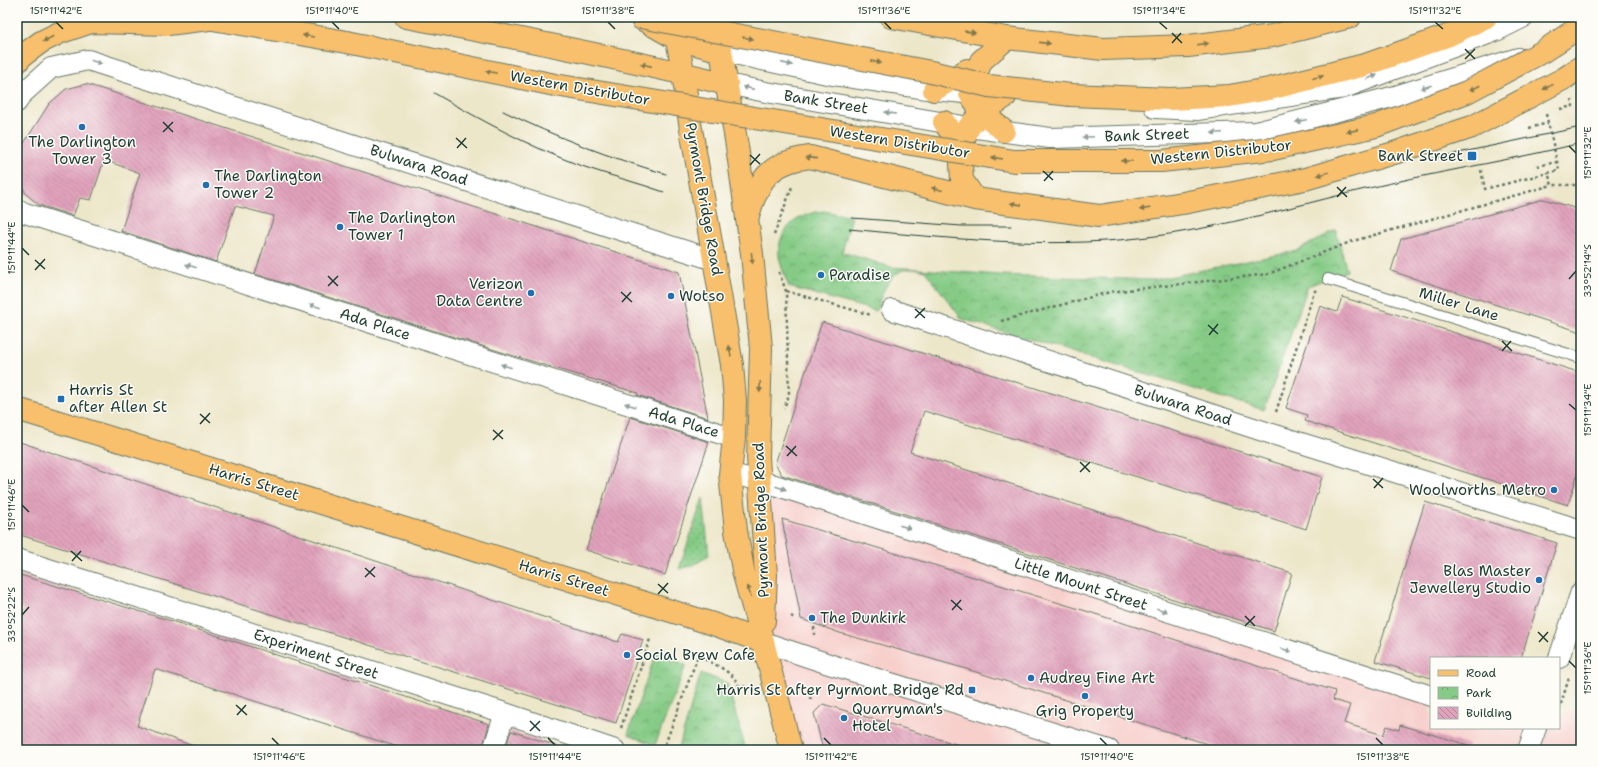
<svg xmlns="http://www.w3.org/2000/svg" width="1598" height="767" viewBox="0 0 1598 767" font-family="'Shantell Sans',sans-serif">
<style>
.built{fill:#f7d0cc}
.grass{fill:url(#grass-dots);stroke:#52845c}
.park{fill:url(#park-crowns);stroke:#52845c}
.building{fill:url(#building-back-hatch)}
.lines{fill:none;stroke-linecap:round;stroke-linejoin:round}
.service-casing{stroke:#677868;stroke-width:12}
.minor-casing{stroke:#677868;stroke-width:22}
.primary-casing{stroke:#677868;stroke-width:24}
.motorway-casing{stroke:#677868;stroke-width:24}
.path{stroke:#677868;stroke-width:2.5;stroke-dasharray:3 3;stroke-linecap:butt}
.service{stroke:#fff;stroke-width:10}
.minor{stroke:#fff;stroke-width:20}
.primary{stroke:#f8bf6c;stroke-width:22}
.motorway{stroke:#f8bf6c;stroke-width:22}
.tram{stroke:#1f3d34;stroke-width:1}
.motorway-bridge-casing{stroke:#677868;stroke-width:24;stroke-linecap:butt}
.motorway-bridge{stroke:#f8bf6c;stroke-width:22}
.oneway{fill:#81784d}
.oneway2{fill:#8f9e9a}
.ticks{fill:none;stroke:#1f3d34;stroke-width:1.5}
.poi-dot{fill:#1f6fb2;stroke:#fdfcf7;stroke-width:1.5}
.labels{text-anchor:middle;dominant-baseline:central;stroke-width:3;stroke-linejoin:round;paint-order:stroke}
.street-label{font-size:15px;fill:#1f3d34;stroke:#fdfcf7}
.poi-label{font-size:15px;fill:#1f3d34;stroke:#fdfcf7;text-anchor:start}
.neatline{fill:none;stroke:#1f3d34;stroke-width:1.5}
.ticks-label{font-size:10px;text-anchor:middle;fill:#1f3d34}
</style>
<defs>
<pattern id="grass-dots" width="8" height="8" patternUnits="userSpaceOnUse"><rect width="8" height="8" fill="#85cb85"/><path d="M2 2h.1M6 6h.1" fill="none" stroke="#6ca66e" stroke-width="1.8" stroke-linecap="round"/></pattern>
<pattern id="park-crowns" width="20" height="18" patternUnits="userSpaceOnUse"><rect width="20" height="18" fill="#85cb85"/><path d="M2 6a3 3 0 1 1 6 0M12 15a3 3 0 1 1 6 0" fill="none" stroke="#6ca66e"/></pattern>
<pattern id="building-back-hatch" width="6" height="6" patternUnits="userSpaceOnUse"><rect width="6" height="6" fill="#e1a2bc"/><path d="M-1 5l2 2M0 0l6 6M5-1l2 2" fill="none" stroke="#b6859a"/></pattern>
</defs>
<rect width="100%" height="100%" fill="#fdfcf7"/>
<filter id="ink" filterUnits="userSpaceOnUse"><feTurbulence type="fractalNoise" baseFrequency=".025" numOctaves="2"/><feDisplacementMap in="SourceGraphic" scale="8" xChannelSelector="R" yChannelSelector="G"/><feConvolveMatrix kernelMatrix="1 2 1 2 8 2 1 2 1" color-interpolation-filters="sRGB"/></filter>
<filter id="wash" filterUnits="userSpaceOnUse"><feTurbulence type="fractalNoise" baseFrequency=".012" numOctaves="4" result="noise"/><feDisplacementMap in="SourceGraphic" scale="16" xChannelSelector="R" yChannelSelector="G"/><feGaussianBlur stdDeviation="0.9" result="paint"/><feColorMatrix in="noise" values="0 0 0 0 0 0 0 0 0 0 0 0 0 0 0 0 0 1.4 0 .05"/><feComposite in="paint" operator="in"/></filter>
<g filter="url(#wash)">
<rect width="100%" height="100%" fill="#ede7ca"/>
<!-- built -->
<path class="built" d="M 759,480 L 1431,696 L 1431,728 L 1559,728 L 1559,717 L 1581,705 L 1581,750 L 791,750 L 763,642 Z"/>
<!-- grass -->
<path class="grass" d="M 703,498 L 709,555 L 694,565 L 679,569 Z"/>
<!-- park -->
<path class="park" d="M 824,211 L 852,217 L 842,252 L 891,267 L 999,275 L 1154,280 L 1296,251 L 1336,230 L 1347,271 L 1308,286 L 1264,410 L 962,319 L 925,271 C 920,270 911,268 906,269 C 888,274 881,296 876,311 L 789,287 C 785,277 781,267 779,257 C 776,229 799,213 824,211 Z
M 656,652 L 686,665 L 655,745 L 628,734 Z
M 701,673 L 727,683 L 746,750 L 678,750 Z"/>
<g id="blocks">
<!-- building -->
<path class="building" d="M 86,84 L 679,272 L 708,418 L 637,395 L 638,393 L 511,355 L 255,274 L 274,216 L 235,206 L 216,262 L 121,231 L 140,173 L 104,160 L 91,200 L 80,198 L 73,216 L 39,205 L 26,194 L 17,176 L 19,151 L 49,104 L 66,89 Z
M 1544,199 L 1581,210 L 1581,332 L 1391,271 L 1401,239 Z
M 1342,297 L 1581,373 L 1581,463 L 1568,505 L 1305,421 L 1307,415 L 1286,408 L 1320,306 L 1337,312 Z
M 822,322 L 1322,477 L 1306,529 L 924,411 L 910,452 L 1292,573 L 1274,631 L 782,475 L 775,464 Z
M 630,417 L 709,442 L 665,575 L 586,550 Z
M 17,441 L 618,642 L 622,634 L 643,640 L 616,723 L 17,534 Z
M 1425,502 L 1557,543 L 1521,658 L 1431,658 L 1431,678 L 1375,661 Z
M 782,519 L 1086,611 L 1335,691 L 1333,700 L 1350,705 L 1344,723 L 1383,735 L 1387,726 L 1399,730 L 1400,725 L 1468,745 L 1467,750 L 1227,750 L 963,668 L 840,633 L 801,619 Z
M 17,574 L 181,624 L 489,724 L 482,750 L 407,750 L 155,669 L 137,726 L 196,747 L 196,750 L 36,750 L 17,744 L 17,627 L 23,609 L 17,608 Z
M 823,704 L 959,745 L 958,750 L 823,750 L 814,713 Z
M 511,731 L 557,746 L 557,750 L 505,750 Z"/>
</g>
</g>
<g filter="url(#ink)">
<use href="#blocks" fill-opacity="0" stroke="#677868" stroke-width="1"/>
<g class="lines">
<!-- service casing -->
<g class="service-casing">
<path id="service" d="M 1328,279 L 1581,358"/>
</g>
<!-- minor casing -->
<g class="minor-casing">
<path id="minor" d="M 721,51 L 827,74 L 934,90 L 985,95
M 727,84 L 766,92 L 969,127 L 1050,138 L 1256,132 L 1392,97 L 1518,58
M 17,102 L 21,95 L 51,68 L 88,60 L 714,260
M 1155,108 L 1197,110 L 1344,88 L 1496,31 L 1524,17
M 17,209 L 25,213 L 734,438
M 892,310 L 1269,433 L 1581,530
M 730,474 L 759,480 L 1431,696
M 17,559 L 505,713 L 615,750
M 763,642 L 832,665 L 1109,750
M 1559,658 L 1581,592
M 493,750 L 505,713
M 1528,750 L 1536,728"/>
</g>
<!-- primary casing -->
<g class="primary-casing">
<path id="primary" d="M 713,17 L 721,51 L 737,146 L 752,254 L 761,348 L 758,457 L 766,575 L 764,621
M 672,22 C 683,57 685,93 691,129 C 705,208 719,286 732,365 L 735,400 L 734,438 L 730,474 L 736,531 L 744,575 L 763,642 L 791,750
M 17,409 L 713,624 L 763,642"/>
</g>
<!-- motorway casing -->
<g class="motorway-casing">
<path id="motorway" d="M 201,17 L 347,42
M 406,17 C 514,37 621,58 727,84
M 891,17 L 1007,38 L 1103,49 L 1188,46 L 1272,36 L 1350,17
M 642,19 L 677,39 L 721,51
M 17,62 L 22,56 L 41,42 L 61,32 L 91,22 L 168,24 L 209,19
M 934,90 L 967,70
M 1071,95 L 1170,99 L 1229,96 L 1269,89 L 1365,65 L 1447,36 L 1486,17
M 944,122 L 956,139 L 960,147 L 962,180 L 975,199
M 1004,131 L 982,112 L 970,94 L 981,61 L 1007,38
M 960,147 L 969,127 L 982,112 L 1005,97
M 747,219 C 758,181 768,162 810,157 L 975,199 L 1099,216 L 1183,203 L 1305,179 L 1394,153 L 1472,127 L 1565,78 L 1581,67"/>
</g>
<!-- path -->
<path class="path" d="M 1560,109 L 1573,106 L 1572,100
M 1546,114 L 1559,170 L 1548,173 L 1552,185 L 1581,185
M 1529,128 L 1548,123
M 1537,166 L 1557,162
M 1481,170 L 1485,189 L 1548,173
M 774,235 L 792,187
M 779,272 L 786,291 L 789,395 L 784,408
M 786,291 L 871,315
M 1001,321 L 1110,292 L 1268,274 L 1353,241 L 1552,185
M 1276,412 L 1314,292 L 1316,290
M 1578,506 L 1581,496
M 791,616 L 796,619
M 814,627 L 815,635
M 809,698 L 812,699
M 1559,710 L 1569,678
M 621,728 L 650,639
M 663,750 L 698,656 C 713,664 732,670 739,686 L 747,687"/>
<!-- service -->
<use href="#service" class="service"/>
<!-- minor -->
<use href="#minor" class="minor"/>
<!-- primary -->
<use href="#primary" class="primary"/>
<!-- motorway -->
<use href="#motorway" class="motorway"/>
<!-- tram -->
<path class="tram" d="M 434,93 C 481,120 528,146 579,165 C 607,175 636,182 664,192
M 503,111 C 558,138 608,157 666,174
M 1430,159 L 1581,127
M 852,218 L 962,226 L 1011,226
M 849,229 C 945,238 1043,249 1139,238 C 1224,229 1305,202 1387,184 C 1452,169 1517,159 1581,143"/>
<!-- motorway-bridge casing -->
<g class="motorway-bridge-casing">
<path id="motorway-bridge" d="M 641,17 L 931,72 L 989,86 L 1071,95
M 347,42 L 555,85 L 1014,161 L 1161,161 L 1273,149 L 1376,126 L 1467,92 L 1542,52 L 1581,26"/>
</g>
<!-- motorway-bridge -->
<use href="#motorway-bridge" class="motorway-bridge"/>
</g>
<!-- one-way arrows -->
<defs><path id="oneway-solid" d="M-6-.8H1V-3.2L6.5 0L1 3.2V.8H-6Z"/></defs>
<g class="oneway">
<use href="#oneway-solid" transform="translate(970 32) rotate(10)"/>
<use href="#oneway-solid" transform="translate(308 36) rotate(-171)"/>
<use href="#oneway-solid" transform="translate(748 38) rotate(10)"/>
<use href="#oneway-solid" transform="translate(48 39) rotate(152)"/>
<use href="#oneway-solid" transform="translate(1045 43) rotate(6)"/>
<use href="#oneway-solid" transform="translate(1203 44) rotate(-7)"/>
<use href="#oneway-solid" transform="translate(876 62) rotate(11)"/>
<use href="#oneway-solid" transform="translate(646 65) rotate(-167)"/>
<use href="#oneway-solid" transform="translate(491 72) rotate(-168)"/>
<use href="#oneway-solid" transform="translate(1318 77) rotate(-14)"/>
<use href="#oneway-solid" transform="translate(1548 87) rotate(152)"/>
<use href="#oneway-solid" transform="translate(1475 88) rotate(152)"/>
<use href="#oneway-solid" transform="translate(1352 131) rotate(167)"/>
<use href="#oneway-solid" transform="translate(811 158) rotate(-174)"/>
<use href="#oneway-solid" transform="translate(997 158) rotate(-171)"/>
<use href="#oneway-solid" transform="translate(1127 161) rotate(180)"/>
<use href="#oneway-solid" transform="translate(1323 174) rotate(164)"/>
<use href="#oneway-solid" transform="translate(937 189) rotate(-166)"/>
<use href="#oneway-solid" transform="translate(1016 204) rotate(-172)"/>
<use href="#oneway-solid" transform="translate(1145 209) rotate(171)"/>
<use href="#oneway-solid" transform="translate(752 258) rotate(84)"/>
<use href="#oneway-solid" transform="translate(730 351) rotate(-100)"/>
<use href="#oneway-solid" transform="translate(760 387) rotate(93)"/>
<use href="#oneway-solid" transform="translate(749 591) rotate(-107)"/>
</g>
<g class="oneway2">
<use href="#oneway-solid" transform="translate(96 62) rotate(16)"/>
<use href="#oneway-solid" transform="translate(787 64) rotate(13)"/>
<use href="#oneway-solid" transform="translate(1372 77) rotate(-21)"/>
<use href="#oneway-solid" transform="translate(1426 87) rotate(163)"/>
<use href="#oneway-solid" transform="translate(748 88) rotate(-167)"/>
<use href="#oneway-solid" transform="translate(890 113) rotate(-171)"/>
<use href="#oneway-solid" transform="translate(1301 121) rotate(166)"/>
<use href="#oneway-solid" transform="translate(1217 133) rotate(178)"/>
<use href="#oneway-solid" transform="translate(1088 137) rotate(178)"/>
<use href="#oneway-solid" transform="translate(191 266) rotate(-162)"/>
<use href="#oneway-solid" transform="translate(315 306) rotate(-162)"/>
<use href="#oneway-solid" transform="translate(506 366) rotate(-162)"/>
<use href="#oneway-solid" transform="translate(630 405) rotate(-162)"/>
<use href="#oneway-solid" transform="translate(781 488) rotate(18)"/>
<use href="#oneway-solid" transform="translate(905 527) rotate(18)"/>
<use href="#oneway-solid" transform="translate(1162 610) rotate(18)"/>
<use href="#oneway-solid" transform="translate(1286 650) rotate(18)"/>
</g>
</g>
<!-- ticks -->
<path class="ticks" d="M 56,22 L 63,29M 332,22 L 339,29M 608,22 L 615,29M 884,22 L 891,29M 1159,22 L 1167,29M 1435,22 L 1443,29M 1172,33 L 1182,43M 1172,43 L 1181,33M 1465,49 L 1475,59M 1465,59 L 1475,49M 163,122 L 173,132M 163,132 L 173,122M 456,138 L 467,148M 1569,146 L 1576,153M 457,148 L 466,138M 750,155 L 760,164M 750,165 L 760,154M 1043,171 L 1053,180M 1044,181 L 1053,171M 1337,187 L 1347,197M 1337,197 L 1346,187M 22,248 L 29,255M 35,260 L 45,269M 35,270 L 45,259M 328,276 L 338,286M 1569,279 L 1576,271M 328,286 L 338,276M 621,292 L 632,302M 622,302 L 631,292M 915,309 L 925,318M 915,318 L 925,308M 1208,325 L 1218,334M 1209,335 L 1218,324M 1502,341 L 1512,351M 1502,351 L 1511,341M 1569,404 L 1576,410M 200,414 L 210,423M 200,424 L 210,413M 493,430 L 503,439M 493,440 L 503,430M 786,446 L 797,456M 787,456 L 796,446M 1080,462 L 1090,472M 1080,472 L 1090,462M 1373,479 L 1383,488M 1374,488 L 1383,478M 22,505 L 29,512M 71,551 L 82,561M 72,561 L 81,551M 365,568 L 375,577M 365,577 L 375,567M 658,584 L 668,593M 658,594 L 668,583M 951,600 L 962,610M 952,610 L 961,600M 22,615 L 29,607M 1245,616 L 1255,626M 1245,626 L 1255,616M 1538,632 L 1548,642M 1539,642 L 1548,632M 1569,661 L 1576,668M 236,705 L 247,715M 237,715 L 246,705M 530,721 L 540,731M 530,731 L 540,721M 272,738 L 279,745M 548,738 L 555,745M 824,738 L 831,745M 1100,738 L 1107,745M 1376,738 L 1383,745"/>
<!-- markers -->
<g class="poi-dot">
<circle cx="82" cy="127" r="4"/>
<rect x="1467" y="151" width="10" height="10" rx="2"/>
<circle cx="206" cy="185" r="4"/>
<circle cx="340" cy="227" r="4"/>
<circle cx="821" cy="275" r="4"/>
<circle cx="531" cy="293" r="4"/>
<circle cx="671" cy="296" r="4"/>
<rect x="57" y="395" width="8" height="8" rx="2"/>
<circle cx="1554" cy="490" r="4"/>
<circle cx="1539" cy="580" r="4"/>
<circle cx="812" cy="618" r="4"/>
<circle cx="627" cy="655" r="4"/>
<circle cx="1031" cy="678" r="4"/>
<rect x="968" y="686" width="8" height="8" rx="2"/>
<circle cx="1085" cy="696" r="4"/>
<circle cx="844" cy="718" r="4"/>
</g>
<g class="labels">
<!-- street labels -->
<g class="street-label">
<text transform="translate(580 88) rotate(10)">Western Distributor</text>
<text transform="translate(826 102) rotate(9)">Bank Street</text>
<text transform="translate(1147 135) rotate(-2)">Bank Street</text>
<text transform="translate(900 142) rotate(9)">Western Distributor</text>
<text transform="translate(1221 152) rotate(-6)">Western Distributor</text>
<text transform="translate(419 165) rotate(18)">Bulwara Road</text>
<text transform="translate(704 199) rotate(80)">Pyrmont Bridge Road</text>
<text transform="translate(1459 304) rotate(17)">Miller Lane</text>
<text transform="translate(375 324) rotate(18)">Ada Place</text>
<text transform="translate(1183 405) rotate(18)">Bulwara Road</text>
<text transform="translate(684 422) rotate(17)">Ada Place</text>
<text transform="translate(254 482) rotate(17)">Harris Street</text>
<text transform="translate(761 520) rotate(-92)">Pyrmont Bridge Road</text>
<text transform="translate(564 578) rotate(17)">Harris Street</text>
<text transform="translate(1081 584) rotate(18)">Little Mount Street</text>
<text transform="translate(316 654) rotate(18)">Experiment Street</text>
</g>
<!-- poi labels -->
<g class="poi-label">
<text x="82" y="142" text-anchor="middle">The Darlington<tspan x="82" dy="17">Tower 3</tspan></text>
<text x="1463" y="156" text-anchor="end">Bank Street</text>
<text x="214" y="176">The Darlington<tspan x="214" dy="17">Tower 2</tspan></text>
<text x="348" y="218">The Darlington<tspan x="348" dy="17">Tower 1</tspan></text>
<text x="829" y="275">Paradise</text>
<text x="523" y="284" text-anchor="end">Verizon<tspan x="523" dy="17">Data Centre</tspan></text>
<text x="679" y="296">Wotso</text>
<text x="69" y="390">Harris St<tspan x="69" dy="17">after Allen St</tspan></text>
<text x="1546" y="490" text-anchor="end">Woolworths Metro</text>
<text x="1531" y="571" text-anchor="end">Blas Master<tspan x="1531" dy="17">Jewellery Studio</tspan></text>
<text x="820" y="618">The Dunkirk</text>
<text x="635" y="655">Social Brew Cafe</text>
<text x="1039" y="678">Audrey Fine Art</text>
<text x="964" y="690" text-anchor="end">Harris St after Pyrmont Bridge Rd</text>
<text x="852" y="709">Quarryman's<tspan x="852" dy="17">Hotel</tspan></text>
<text x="1085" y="711" text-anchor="middle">Grig Property</text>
</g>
</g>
<!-- margin -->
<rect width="1598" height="767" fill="none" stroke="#fdfcf7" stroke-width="44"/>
<!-- legend -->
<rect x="1430" y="657" width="130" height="72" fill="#fdfcf7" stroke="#a4b0a9"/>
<rect x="1438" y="670" width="20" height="6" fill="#f8bf6c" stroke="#a4b0a9"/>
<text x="1466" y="677" font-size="12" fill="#1f3d34">Road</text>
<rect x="1438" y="687" width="20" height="12" fill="url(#park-crowns)" stroke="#a4b0a9"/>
<text x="1466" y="697" font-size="12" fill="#1f3d34">Park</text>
<rect x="1438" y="707" width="20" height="12" fill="url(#building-back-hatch)" stroke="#a4b0a9"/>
<text x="1466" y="717" font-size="12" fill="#1f3d34">Building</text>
<rect x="22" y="22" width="1554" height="723" class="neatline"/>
<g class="ticks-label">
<text x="56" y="14">151°11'42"E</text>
<text x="332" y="14">151°11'40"E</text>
<text x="608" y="14">151°11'38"E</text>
<text x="884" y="14">151°11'36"E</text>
<text x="1159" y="14">151°11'34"E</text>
<text x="1435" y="14">151°11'32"E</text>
<text transform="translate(1587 153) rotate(-90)" y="4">151°11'32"E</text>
<text transform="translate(11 248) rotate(-90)" y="4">151°11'44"E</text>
<text transform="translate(1587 271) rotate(-90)" y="4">33°52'14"S</text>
<text transform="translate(1587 410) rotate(-90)" y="4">151°11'34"E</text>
<text transform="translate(11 505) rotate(-90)" y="4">151°11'46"E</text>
<text transform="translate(11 615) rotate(-90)" y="4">33°52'22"S</text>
<text transform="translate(1587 668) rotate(-90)" y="4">151°11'36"E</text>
<text x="279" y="760">151°11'46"E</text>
<text x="555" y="760">151°11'44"E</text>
<text x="831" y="760">151°11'42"E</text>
<text x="1107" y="760">151°11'40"E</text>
<text x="1383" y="760">151°11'38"E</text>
</g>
</svg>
